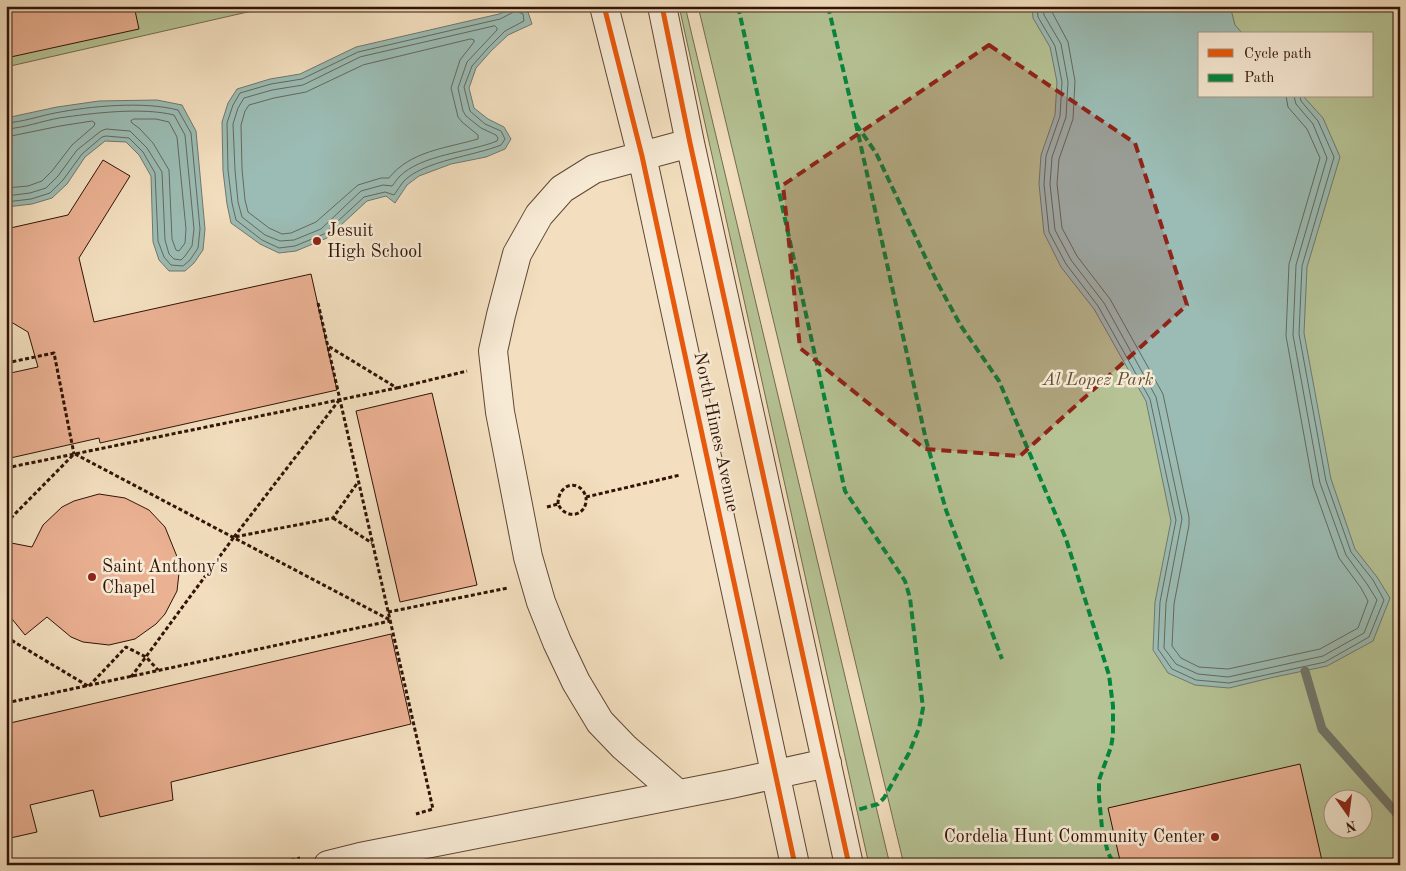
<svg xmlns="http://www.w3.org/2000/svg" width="1406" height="871" viewBox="0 0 1406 871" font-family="'Old Standard TT',serif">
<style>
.green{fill:#b6c395;stroke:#736b4e;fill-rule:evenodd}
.water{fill:#9bbcb4;stroke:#70786e}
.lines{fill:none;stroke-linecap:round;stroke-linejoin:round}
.shore{stroke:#66685d;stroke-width:1}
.stream{stroke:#70786e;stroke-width:9}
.building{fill:#ebb193;stroke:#301306}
.minor-casing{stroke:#614634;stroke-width:30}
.path{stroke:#301306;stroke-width:3;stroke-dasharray:4 2.5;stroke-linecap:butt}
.minor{stroke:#f7ead5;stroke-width:28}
.quiet{stroke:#00873e;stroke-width:4;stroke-dasharray:8 4;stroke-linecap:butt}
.cycleway-casing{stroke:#f7ead5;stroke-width:8}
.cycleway{stroke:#e8590c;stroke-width:5}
.marked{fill:#8f2418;fill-opacity:0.2;stroke:#8f2418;stroke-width:4;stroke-dasharray:10 6;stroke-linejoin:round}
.poi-dot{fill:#8f2418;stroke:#f7ead5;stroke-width:2}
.labels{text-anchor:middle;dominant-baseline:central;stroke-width:5;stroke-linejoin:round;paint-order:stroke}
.poi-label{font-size:18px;fill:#301306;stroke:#f7ead5;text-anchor:start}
.park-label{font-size:18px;font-style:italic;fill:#5f5138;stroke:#f7ead5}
.street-label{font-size:18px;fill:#301306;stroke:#f7ead5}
</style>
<rect width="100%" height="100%" fill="#f3dfbf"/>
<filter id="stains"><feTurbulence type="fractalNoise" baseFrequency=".004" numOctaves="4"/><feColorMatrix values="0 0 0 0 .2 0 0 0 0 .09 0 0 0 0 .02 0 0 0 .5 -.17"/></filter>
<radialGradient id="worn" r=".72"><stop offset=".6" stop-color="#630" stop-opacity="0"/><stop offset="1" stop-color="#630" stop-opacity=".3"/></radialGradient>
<!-- green -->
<path class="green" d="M 6,6 L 274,6 L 6,67 Z
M 679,6 L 685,6 L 890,865 L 869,865 Z
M 698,6 L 1400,6 L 1400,865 L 904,865 ZM 1200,34 L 1372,34 L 1372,96 L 1200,96 ZM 1334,798 L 1364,798 L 1364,828 L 1334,828 Z"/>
<!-- water -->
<path class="water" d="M 1032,6 L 1230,6 L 1235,25 L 1243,34 L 1200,34 L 1200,96 L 1303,96 L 1323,118 L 1340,157 L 1307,267 L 1304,333 L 1331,479 L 1355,549 L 1377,577 L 1390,598 L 1373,641 L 1327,666 L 1270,678 L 1229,688 L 1195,685 L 1168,673 L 1153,650 L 1155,602 L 1171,521 L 1146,401 L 1094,309 L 1061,267 L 1044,233 L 1039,184 L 1041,155 L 1055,115 L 1057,82 L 1050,47 L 1033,18 Z
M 515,7 L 527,9 L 532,24 L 508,35 L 491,51 L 476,68 L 469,88 L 474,108 L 488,119 L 504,127 L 511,139 L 505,149 L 486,157 L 451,164 L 419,176 L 407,185 L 395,203 L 386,196 L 367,201 L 327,238 L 296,251 L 279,253 L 260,244 L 231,223 L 227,204 L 223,171 L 222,122 L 228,103 L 237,89 L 270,79 L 300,74 L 356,47 L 499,14 Z
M 157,100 L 182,105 L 196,131 L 205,229 L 203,250 L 194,263 L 185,271 L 169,271 L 159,260 L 153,242 L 151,176 L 139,155 L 126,142 L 105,141 L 85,157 L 67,184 L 52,198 L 32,204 L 6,207 L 6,118 L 57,107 L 99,101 Z"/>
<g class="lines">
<!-- shore -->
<path class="shore" d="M 1037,6 L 1038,17 L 1055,46 L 1062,82 L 1060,116 L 1046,156 L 1044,184 L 1049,232 L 1066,264 L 1098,306 L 1150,399 L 1176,520 L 1160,602 L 1158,649 L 1172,669 L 1196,680 L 1229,683 L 1325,662 L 1369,637 L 1384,600 L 1373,580 L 1351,552 L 1326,481 L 1299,334 L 1302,266 L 1334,157 L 1318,121 L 1301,101 L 1300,96
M 1043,6 L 1044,15 L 1061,44 L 1068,82 L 1066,117 L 1052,157 L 1050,184 L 1055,230 L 1071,260 L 1104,303 L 1156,397 L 1182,519 L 1166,603 L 1164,648 L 1176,664 L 1198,674 L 1228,677 L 1323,656 L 1364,633 L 1377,600 L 1367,584 L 1346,555 L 1320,483 L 1293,335 L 1296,265 L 1327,158 L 1313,124 L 1296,104 L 1294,96
M 1051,6 L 1052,12 L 1068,42 L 1075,81 L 1073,119 L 1059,159 L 1057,184 L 1062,228 L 1077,256 L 1110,299 L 1163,394 L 1189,517 L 1189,525 L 1174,604 L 1172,646 L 1181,658 L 1199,667 L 1228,669 L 1320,649 L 1358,628 L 1368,601 L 1361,588 L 1339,558 L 1313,485 L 1286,336 L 1289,264 L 1320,158 L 1307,129 L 1288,107 L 1286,96
M 516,11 L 523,14 L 524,21 L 505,31 L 488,48 L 472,66 L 464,87 L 470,111 L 485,124 L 501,131 L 505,139 L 501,145 C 474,156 422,161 403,182 C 400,186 397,191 394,195 L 385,192 L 364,197 L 324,234 L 295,246 L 279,248 L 262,240 L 236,220 L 232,203 L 228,170 L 227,123 L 233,105 L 240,93 L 271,84 L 302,79 L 358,52 L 500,19 Z
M 495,26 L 497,28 L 497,30 L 467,62 L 458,88 L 463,111 L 466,116 L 481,128 L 496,135 L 498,138 L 497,141 C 467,153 422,154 399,177 C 396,180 395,183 392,186 L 383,185 L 361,191 L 321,229 L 294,240 L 280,241 L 265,235 L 242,217 L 238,202 L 235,170 L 233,124 L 238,108 L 244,98 L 272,90 L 303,85 L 360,57 Z
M 471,39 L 474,40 L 474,42 L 460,60 L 451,88 L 458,117 L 462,122 L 478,135 L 478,139 C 447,148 410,151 389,178 L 381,178 L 358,185 L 316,222 L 291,233 L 282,234 L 269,228 L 248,212 L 245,200 L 242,169 L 241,125 L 245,111 L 249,105 L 274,98 L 306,92 L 363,65 Z
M 134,119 L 156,119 L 169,122 L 177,137 L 186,229 L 185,243 L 179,251 L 176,250 L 172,239 L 169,170 L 153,143 L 139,128 L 132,123 L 131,121 Z
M 6,123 C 23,122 39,116 55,113 C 91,106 143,101 178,110 L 191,133 L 200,229 L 198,248 L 190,260 L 183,266 L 171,265 L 164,257 L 158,241 L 155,173 L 143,152 L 129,138 L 106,136 L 102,137 L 82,154 L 63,180 L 50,193 L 31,199 L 6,202
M 6,129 C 24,128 42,121 59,118 C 93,113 142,107 174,115 L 185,135 L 194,229 L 192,246 L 185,256 L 181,260 L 174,259 L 169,254 L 165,240 L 162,172 L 147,148 L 130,131 L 106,129 L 101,131 L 77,150 L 58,176 L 46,188 L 30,193 L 6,196
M 6,137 L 60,126 L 92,121 L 95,123 L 94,126 L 72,145 L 52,171 L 42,181 L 28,186 L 6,188"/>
<!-- stream -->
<path class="stream" d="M 1305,671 L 1322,729 L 1400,817"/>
</g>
<!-- building -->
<path class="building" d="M 6,6 L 134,6 L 139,29 L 6,58 Z
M 103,160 L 130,176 L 79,258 L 94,322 L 311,274 L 337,390 L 100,443 L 99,438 L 6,459 L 6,374 L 38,367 L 28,332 L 6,319 L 6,229 L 68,215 Z
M 432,393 L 477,585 L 400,602 L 356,411 Z
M 99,494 L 125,498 L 149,510 L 165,527 L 180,564 L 177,591 L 165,614 L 156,624 L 135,639 L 109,645 L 83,642 L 71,637 L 47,617 L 25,635 L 8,614 L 6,608 L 6,542 L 32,547 L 43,525 L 62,507 L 74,501 Z
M 391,634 L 411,724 L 171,782 L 173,800 L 100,817 L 93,790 L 30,805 L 37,832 L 6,839 L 6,724 Z
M 1300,764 L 1323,865 L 1121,865 L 1108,808 Z"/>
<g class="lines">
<!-- minor casing -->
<g class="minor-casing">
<path id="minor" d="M 604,6 L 642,156 L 795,865
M 662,6 L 690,143 L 849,865
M 678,794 L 624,747 L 600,722 L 576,682 L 557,642 L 541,602 L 528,557 L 500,412 L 493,351 L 501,315 L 517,254 L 539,215 L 562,189 L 594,169 L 690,143
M 328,865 L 360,857 L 731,784 L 827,763"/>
</g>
<!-- path -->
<path class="path" d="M 318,303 L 433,809 L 416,814
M 6,363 L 54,353 L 74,454
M 397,388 L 467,371
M 75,454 L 390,620
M 6,468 L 397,388 L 328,346
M 558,504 C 558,483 580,478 586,497 L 680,475
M 547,507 L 558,504 C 566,521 588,516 586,497
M 333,518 L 372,543
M 6,523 L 74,454
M 234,537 L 340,399
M 388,612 L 508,588
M 6,637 L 88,686
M 131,677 L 234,537 L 333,518 L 358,482
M 89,686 L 126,647 L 146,657 L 158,670
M 6,703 L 390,621
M 272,865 L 300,858"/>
<!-- minor -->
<use href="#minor" class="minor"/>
<!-- quiet -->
<path class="quiet" d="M 738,6 L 845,491 L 905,581 L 910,598 L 923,708 L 919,728 L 909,753 L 884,798 L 878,804 L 857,810
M 828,6 L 856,124 L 926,440 L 946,510 L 1002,659
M 856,124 L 876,153 L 938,284 L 961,326 L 999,381 L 1066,539 L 1109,675 L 1113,706 L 1113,735 L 1111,747 L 1099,780 L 1099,797 L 1102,828 L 1108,853 L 1115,865"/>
<!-- cycleway casing -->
<g class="cycleway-casing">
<path id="cycleway" d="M 604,6 L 642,156 L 795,865
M 662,6 L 690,143 L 849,865"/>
</g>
<!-- cycleway -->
<use href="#cycleway" class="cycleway"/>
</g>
<!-- marked area -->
<path class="marked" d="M 989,45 L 1135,143 L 1187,305 L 1020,456 L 925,449 L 800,348 L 783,185 Z"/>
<!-- markers -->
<g class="poi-dot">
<circle cx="317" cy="241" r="5"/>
<circle cx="92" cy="577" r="5"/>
<circle cx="1215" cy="837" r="5"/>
</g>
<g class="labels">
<!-- poi labels -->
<g class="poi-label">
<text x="327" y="231">Jesuit<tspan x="327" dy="21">High School</tspan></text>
<text x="102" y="567">Saint Anthony's<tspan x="102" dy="21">Chapel</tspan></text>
<text x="1205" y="837" text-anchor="end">Cordelia Hunt Community Center</text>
</g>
<!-- park labels -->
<g class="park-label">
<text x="1098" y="380">Al Lopez Park</text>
</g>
<!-- street labels -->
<g class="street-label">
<text transform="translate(716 432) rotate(78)">North Himes Avenue</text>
</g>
</g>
<!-- margin -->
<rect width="1406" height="871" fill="none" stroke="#f3dfbf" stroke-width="25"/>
<rect x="8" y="8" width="1391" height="856" fill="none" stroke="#301306" stroke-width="2.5"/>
<rect x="12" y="12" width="1381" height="846" fill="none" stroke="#301306"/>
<!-- legend -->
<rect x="1198" y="32" width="175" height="65" fill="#f7ead5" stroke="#a79482"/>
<rect x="1208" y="49" width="25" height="8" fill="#e8590c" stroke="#a79482"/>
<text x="1244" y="58" font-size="15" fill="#301306">Cycle path</text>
<rect x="1208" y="74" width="25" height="8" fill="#00873e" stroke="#a79482"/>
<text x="1244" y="82" font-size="15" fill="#301306">Path</text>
<!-- north arrow -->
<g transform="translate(1348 814) rotate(166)"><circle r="24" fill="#f7ead5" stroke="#a79482"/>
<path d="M0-4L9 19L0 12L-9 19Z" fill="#8f2418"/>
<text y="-8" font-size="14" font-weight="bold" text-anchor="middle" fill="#301306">N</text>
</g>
<rect width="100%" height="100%" filter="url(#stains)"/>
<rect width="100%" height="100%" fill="url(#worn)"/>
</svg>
